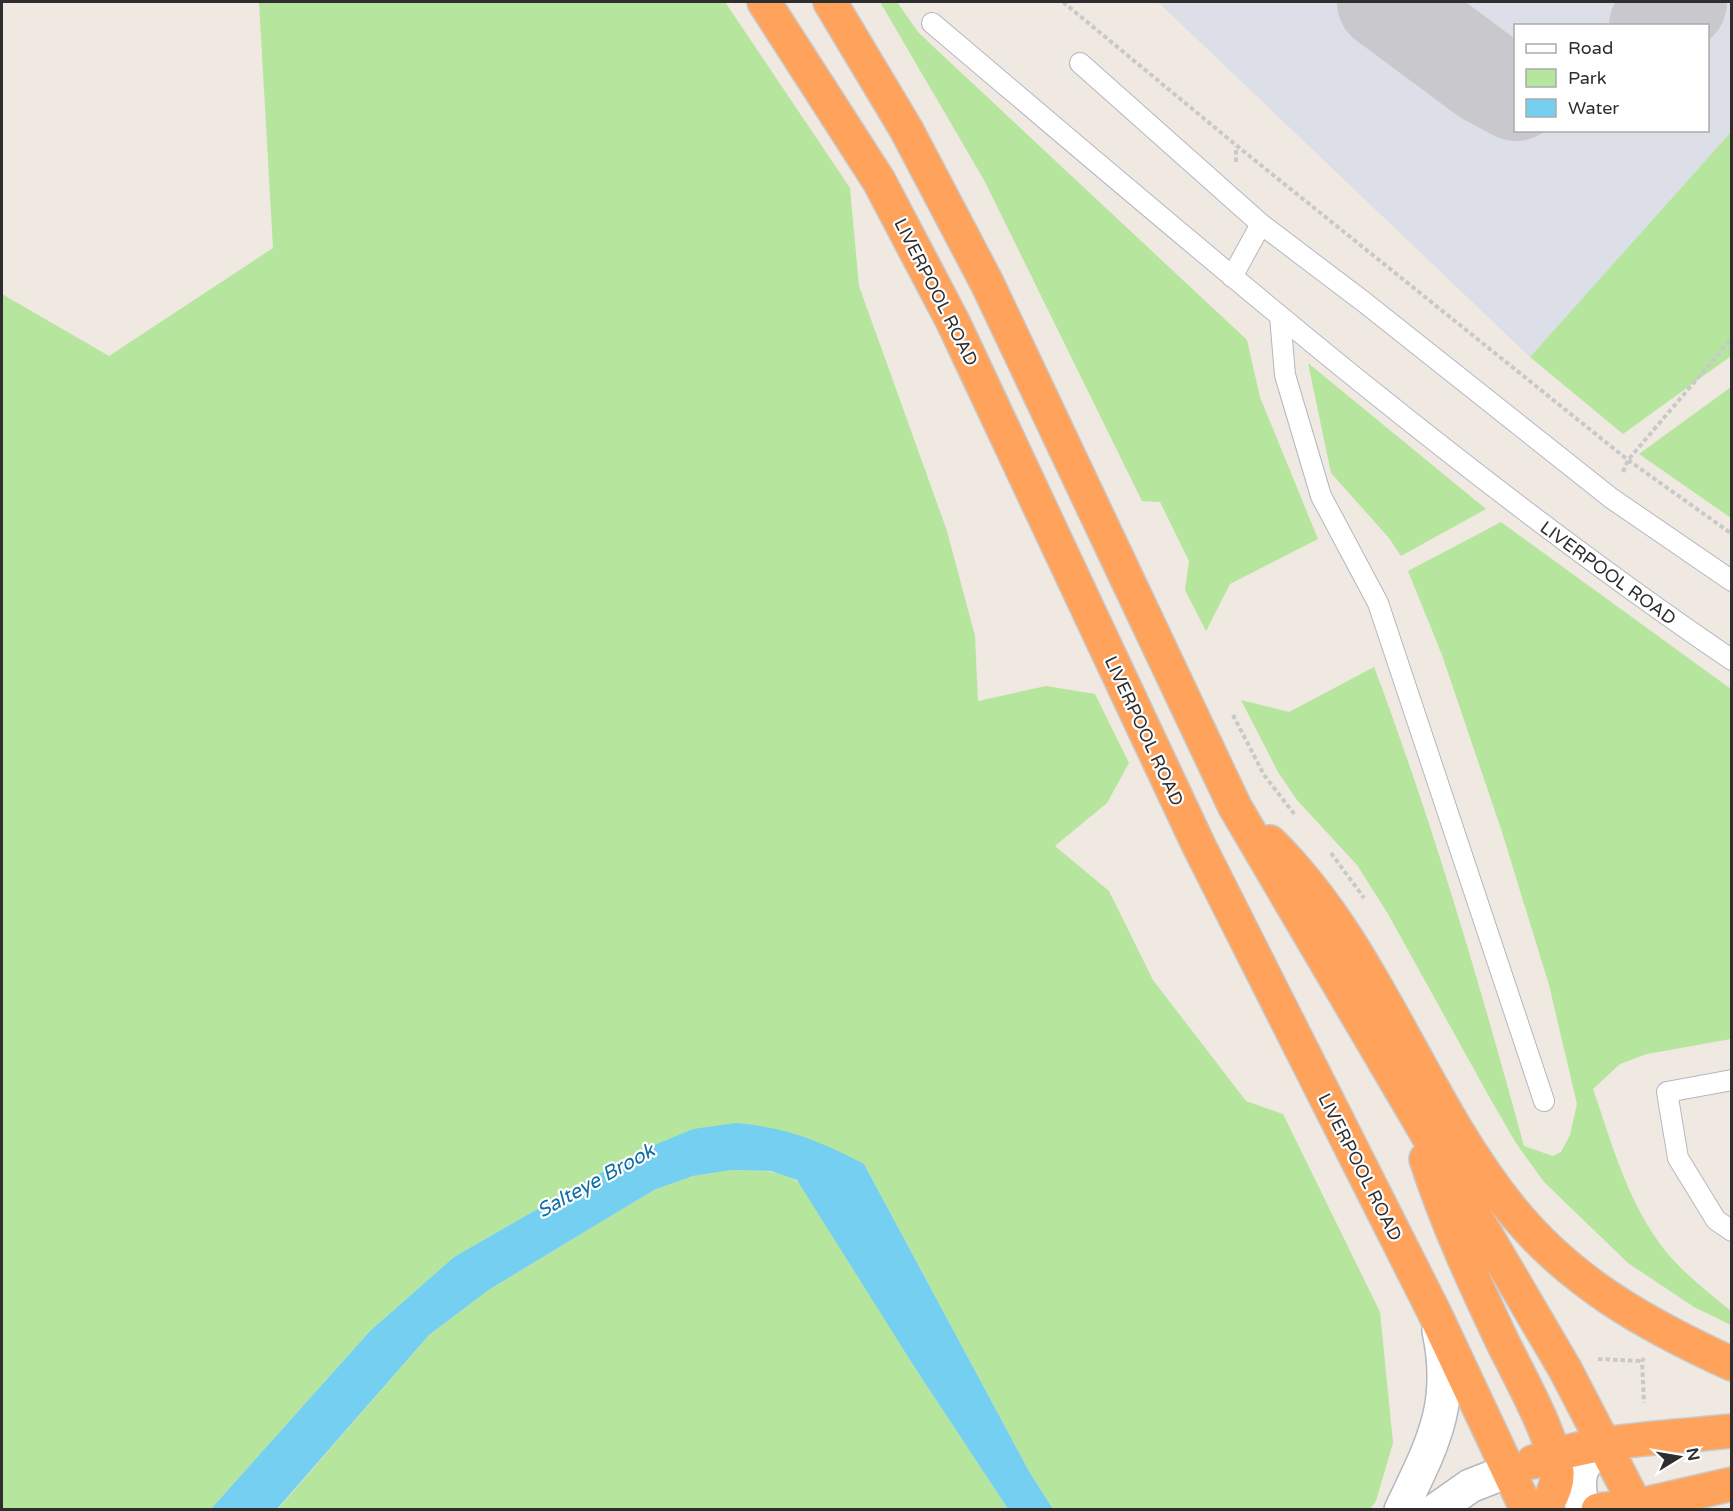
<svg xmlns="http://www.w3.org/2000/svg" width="1733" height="1511" viewBox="0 0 1733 1511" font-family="'Varela Round',sans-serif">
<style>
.airport{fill:#dcdee8;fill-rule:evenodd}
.green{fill:#b6e59e}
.water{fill:#75cff0}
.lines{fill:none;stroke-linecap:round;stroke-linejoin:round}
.taxiway{stroke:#c9c8cc;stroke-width:96}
.lane-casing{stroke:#b4b7c1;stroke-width:22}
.street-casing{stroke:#b4b7c1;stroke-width:36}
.secondary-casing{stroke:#b4b7c1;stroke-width:36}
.highway-casing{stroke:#c9c9c9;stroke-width:36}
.path{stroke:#c9c9c9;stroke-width:4;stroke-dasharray:4.5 3;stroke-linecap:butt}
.lane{stroke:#fff;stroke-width:20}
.street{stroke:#fff;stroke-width:33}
.secondary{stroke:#fff;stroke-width:33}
.highway{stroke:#ffa35c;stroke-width:33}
.labels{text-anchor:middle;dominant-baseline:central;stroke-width:4.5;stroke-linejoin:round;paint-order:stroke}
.street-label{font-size:18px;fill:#2e2e2e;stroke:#fff}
.water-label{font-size:20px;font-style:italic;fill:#0d6fa3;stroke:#fff}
</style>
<rect width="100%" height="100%" fill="#efe9e1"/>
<!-- airport -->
<path class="airport" d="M 1158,2 L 1731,2 L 1731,132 L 1530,357 ZM 1516,26 L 1708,26 L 1708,130 L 1516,130 Z"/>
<!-- green -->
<path class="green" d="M 259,2 L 725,2 L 850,188 L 859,286 L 947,531 L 975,636 L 978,701 L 1046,686 L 1095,694 L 1129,763 L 1107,803 L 1055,846 L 1109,891 L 1153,980 L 1246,1101 L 1283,1114 L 1380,1312 L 1393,1443 L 1376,1501 L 1370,1509 L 1053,1509 L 1030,1473 L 864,1164 L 693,1129 L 595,1176 L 454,1257 L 370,1331 L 211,1509 L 2,1509 L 2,294 L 109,356 L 273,248 Z
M 880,2 L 897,2 L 918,32 L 938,51 L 1247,340 L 1260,397 L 1318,539 L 1230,584 L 1206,631 L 1185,590 L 1189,561 L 1160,502 L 1142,501 L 984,180 Z
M 1731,132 L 1731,356 L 1623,434 L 1530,357 Z
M 1308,363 L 1486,509 L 1401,556 L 1389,538 L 1331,473 Z
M 1731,387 L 1731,518 L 1639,454 Z
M 1501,522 L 1731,689 L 1731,1039 L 1647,1054 L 1620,1064 L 1593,1089 C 1611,1141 1626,1196 1658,1241 C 1677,1269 1706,1290 1731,1311 L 1731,1325 L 1694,1307 L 1628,1263 L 1544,1182 L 1516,1143 L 1491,1100 L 1388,914 L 1357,865 L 1297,800 L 1278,772 L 1241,700 L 1289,712 L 1374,667 C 1433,823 1480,985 1524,1146 L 1553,1156 L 1561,1152 L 1570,1135 L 1577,1104 L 1549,985 L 1502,832 L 1442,655 L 1408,571 Z
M 732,1170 C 758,1171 788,1168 806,1189 L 917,1371 L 1008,1509 L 277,1510 L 429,1335 L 490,1289 L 654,1190 L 693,1176 Z"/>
<!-- water -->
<path class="water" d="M 736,1123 C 787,1127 820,1141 864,1164 L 1030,1473 L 1053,1509 L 1008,1509 L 917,1371 L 797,1180 L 771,1171 L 732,1170 L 693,1176 L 654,1190 L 490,1289 L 429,1335 L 277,1509 L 211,1509 L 370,1331 L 454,1257 L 595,1176 L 657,1144 L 693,1129 Z"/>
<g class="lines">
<!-- taxiway -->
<path class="taxiway" d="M 1385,2 L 1486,77 L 1516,93
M 1657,26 L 1679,2"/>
<!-- lane casing -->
<g class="lane-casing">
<path id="lane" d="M 932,23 C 1192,243 1450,468 1732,660
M 1080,63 L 1261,224 L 1364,302 L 1611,498 L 1732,581
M 1232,277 L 1261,224
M 1280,316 L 1285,375 L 1321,496 L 1378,603 L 1544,1101
M 1732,1080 L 1667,1092 L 1678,1158 L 1716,1220 L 1732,1231"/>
</g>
<!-- street casing -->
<g class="street-casing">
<path id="street" d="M 1401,1510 C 1432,1445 1455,1405 1439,1331
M 1436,1510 L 1470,1486 L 1508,1471"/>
</g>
<!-- secondary casing -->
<g class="secondary-casing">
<path id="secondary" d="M 1583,1510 C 1576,1478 1577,1462 1607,1446"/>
</g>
<!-- highway casing -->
<g class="highway-casing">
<path id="highway" d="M 764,2 L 879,181 L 953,322 L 1199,846 L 1434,1312 L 1527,1510
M 830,2 L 906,129 L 987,283 L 1235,807 L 1565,1369 L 1636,1506
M 1270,842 C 1376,946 1419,1095 1511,1209 C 1571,1283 1647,1325 1732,1364
M 1426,1159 C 1447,1224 1475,1284 1504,1345 C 1520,1377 1554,1438 1557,1472 C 1558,1485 1551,1499 1543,1510
M 1533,1462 C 1594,1439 1667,1438 1732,1431
M 1598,1510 L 1636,1506 L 1732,1484"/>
</g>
<!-- path -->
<path class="path" d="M 1063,2 L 1242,150 L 1628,460 L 1732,534
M 1236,162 L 1236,146
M 1623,472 L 1628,460 L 1732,338
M 1233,715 L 1264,775 L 1295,815
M 1331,853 L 1364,898
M 1644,1358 L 1642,1361 L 1644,1403
M 1598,1359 L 1641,1361"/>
<!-- lane -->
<use href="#lane" class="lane"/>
<!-- street -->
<use href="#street" class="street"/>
<!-- secondary -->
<use href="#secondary" class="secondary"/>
<!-- highway -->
<use href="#highway" class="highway"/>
</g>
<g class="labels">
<!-- street labels -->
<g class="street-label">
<text transform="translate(936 292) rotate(63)">LIVERPOOL ROAD</text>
<text transform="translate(1608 573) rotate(36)">LIVERPOOL ROAD</text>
<text transform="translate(1144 731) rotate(65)">LIVERPOOL ROAD</text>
<text transform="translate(1360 1167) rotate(63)">LIVERPOOL ROAD</text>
</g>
<!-- water labels -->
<g class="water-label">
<text transform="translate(596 1181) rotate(-29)">Salteye Brook</text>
</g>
</g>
<!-- border -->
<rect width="1733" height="1511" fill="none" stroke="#2e2e2e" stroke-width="6"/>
<!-- legend -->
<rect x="1514" y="24" width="195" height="108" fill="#ffffff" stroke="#ababab" stroke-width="1.5"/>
<rect x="1526" y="44" width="30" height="9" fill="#ffffff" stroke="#ababab" stroke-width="1.5"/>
<text x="1568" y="54" font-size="18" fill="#2e2e2e">Road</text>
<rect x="1526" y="69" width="30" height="18" fill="#b6e59e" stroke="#ababab" stroke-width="1.5"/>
<text x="1568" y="84" font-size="18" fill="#2e2e2e">Park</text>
<rect x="1526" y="99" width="30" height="18" fill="#75cff0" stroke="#ababab" stroke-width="1.5"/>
<text x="1568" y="114" font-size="18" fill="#2e2e2e">Water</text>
<!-- north arrow -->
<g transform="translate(1679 1457) rotate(79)" stroke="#ffffff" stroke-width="4.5" paint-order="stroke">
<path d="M0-4.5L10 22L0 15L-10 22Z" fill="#2e2e2e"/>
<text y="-9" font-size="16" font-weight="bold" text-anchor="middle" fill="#2e2e2e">N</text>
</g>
</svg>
